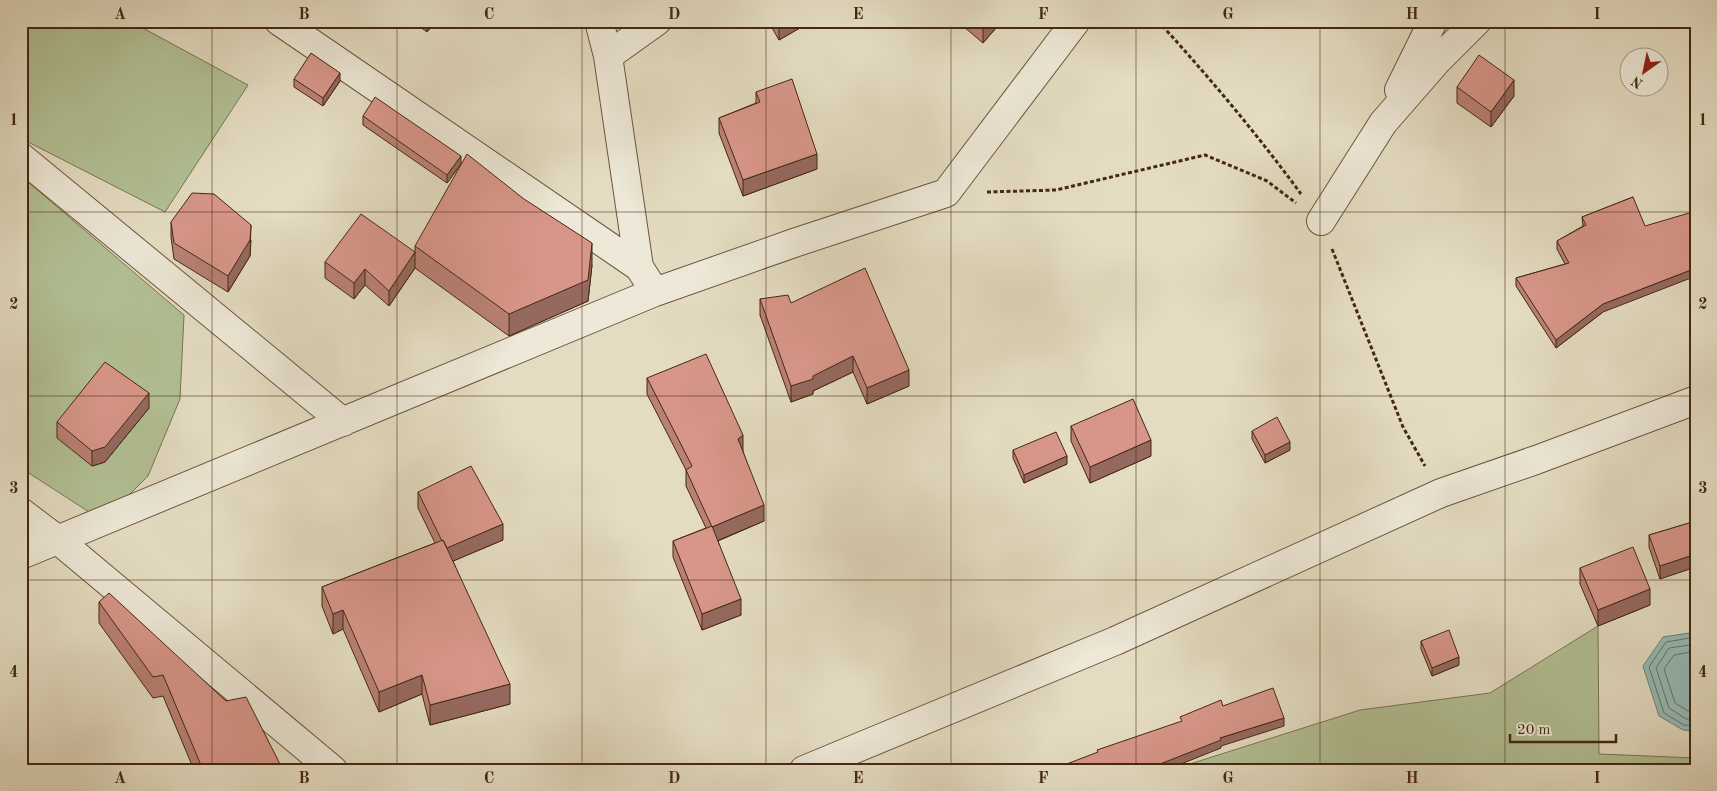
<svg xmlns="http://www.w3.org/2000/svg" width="1717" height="791" viewBox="0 0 1717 791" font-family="'Old Standard TT',serif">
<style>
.green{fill:#b2c094;stroke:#7c7452}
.water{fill:#95bbb7;stroke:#758075}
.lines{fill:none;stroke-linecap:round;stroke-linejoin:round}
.shore{stroke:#6d7264;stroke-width:1}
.minor-casing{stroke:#6d553d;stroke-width:30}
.path{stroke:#452811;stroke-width:3;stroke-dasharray:4 2.5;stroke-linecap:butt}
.minor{stroke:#ede8d7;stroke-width:28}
.wall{fill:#b98176;stroke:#452811}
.shaded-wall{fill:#966960;stroke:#452811}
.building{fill:#d79689;stroke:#452811}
.grid{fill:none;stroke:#452811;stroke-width:1;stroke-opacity:0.55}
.neatline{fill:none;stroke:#452811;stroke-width:2}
.grid-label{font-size:16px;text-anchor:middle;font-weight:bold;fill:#452811}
</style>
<rect width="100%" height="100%" fill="#e4dcc2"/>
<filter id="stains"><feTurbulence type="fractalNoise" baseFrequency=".004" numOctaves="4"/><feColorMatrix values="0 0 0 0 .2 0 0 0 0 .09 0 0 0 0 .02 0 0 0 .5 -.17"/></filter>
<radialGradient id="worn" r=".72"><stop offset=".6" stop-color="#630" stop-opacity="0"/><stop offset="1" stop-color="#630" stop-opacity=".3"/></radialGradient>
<!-- green -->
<path class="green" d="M 21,21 L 130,21 L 248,85 L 165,212 L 30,143 L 21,135 Z
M 21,176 L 184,315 L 180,399 L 148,476 L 103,521 L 21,468 Z
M 1598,626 L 1599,754 L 1696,758 L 1696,770 L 1171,770 L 1360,710 L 1490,693 Z"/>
<!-- water -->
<path class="water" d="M 1696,632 L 1696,731 L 1683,730 L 1659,716 L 1643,666 L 1663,637 Z"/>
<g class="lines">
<!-- shore -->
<path class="shore" d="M 1696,637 L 1666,642 L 1649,667 L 1664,713 L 1684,725 L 1696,726
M 1696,644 L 1669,648 L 1656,668 L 1669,708 L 1686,719 L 1696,719
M 1696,651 L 1674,655 L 1664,669 L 1675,703 L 1688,711 L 1696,712"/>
<!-- minor casing -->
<g class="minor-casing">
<path id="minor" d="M 279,21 L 639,267 L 655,292
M 599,21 L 608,56 L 639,267
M 608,56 L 657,21
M 1399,90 L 1433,21
M 21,157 L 343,422
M 1321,221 L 1383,123 L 1437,61 L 1477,21
M 21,512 L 58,540 L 333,770
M 21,555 L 655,292 L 794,243 L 946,193 L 1076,21
M 804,770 L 1115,641 L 1441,493 L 1536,460 L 1696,400"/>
</g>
<!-- path -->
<path class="path" d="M 1158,21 C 1209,77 1257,134 1301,194
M 987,192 L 1056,190 L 1205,155 L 1267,181 L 1296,203
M 1332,249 L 1403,427 L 1425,466"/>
<!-- minor -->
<use href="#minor" class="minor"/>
</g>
<!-- wall -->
<path class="wall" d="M 412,21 L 438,21 L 427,32 Z
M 768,21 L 812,21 L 779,40 Z
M 957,21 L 1002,21 L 983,43 Z
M 294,79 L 340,81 L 323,106 L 294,87 Z
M 1457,87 L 1514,96 L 1491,127 L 1457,103 Z
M 756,92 L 817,169 L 743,196 L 719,133 L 719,118 L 756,103 Z
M 363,116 L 461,164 L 447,183 L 363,125 Z
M 1633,197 L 1603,312 L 1556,348 L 1516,286 L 1516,278 L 1565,264 L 1557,249 L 1557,241 L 1583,226 L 1582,217 Z
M 171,222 L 251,240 L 250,256 L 228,292 L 174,259 L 171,237 Z
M 415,246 L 592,265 L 588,301 L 509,336 L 415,268 L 389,306 L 365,285 L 354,299 L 325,278 L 325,262 L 415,252 Z
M 760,299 L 791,303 L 909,386 L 867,404 L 853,372 L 813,391 L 813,394 L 791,402 L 760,315 Z
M 647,378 L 743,451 L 764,521 L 718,541 L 741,615 L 702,630 L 673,557 L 673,541 L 706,528 L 686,486 L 686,470 L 647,394 Z
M 149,408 L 105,462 L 92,466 L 57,438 L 57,422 Z
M 1071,426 L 1151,456 L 1090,483 L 1071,441 Z
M 1252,431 L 1290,450 L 1265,463 L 1252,439 Z
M 1013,450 L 1067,464 L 1024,483 L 1013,458 Z
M 418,492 L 503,540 L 453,561 L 510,704 L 430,725 L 422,694 L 379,712 L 343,629 L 333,634 L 322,606 L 322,587 L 435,543 L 418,508 Z
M 1696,521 L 1660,579 L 1649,547 L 1649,535 Z
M 1580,568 L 1650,605 L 1598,626 L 1580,584 Z
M 99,602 L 226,701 L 283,770 L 194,770 L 163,696 L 153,698 L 99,623 Z
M 1421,641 L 1459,665 L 1432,676 L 1421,649 Z"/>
<!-- shaded-wall -->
<path class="shaded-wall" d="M 427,21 L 438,21 L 427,32 Z
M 785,21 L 812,21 L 779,40 L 779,25 Z
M 988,21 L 1002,21 L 983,43 L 983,27 Z
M 340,73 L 340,81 L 323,106 L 323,98 Z
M 1514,80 L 1514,96 L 1491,127 L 1491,112 Z
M 817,154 L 817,169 L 743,196 L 743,180 Z
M 461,156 L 461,164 L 447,183 L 447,175 Z
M 251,225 L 250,256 L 228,292 L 228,276 Z
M 592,243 L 592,265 L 588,301 L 509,336 L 509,314 Z
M 415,252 L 415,268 L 389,306 L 389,291 Z
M 1696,268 L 1696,276 L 1603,312 L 1556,348 L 1556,340 L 1603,304 Z
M 365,269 L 365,285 L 354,299 L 354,283 Z
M 853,356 L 853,372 L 813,391 L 813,394 L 791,402 L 791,386 Z
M 909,370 L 909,386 L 867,404 L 867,388 Z
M 149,393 L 149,408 L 105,462 L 92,466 L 92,451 Z
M 743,435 L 743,451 L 738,454 L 738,439 Z
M 1151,440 L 1151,456 L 1090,483 L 1090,467 Z
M 1290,442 L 1290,450 L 1265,463 L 1265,455 Z
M 1067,456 L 1067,464 L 1024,483 L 1024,475 Z
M 764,505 L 764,521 L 712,543 L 712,527 Z
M 503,524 L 503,540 L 446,564 L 446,548 Z
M 1696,554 L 1696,567 L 1660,579 L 1660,566 Z
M 1650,589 L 1650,605 L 1598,626 L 1598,610 Z
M 741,599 L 741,615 L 702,630 L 702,614 Z
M 343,610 L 343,629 L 333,634 L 333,614 Z
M 1459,657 L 1459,665 L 1432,676 L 1432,668 Z
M 422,675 L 422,694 L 379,712 L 379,692 Z
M 510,684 L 510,704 L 430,725 L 430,705 Z
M 1284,718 L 1284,726 L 1221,746 L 1221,748 L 1166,770 L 1145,770 L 1220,738 Z"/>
<!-- building -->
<path class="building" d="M 777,21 L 785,21 L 779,25 Z
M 976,21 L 988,21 L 983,27 Z
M 311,53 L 340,73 L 323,98 L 294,79 Z
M 1479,55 L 1514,80 L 1491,112 L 1457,87 Z
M 792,79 L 817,154 L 743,180 L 719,118 L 760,102 L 756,92 Z
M 375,97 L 461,156 L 447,175 L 363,116 Z
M 467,154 L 524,199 L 592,243 L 588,280 L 509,314 L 415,246 Z
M 192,193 L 214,194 L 251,225 L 250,240 L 228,276 L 174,243 L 171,222 Z
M 1633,197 L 1645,226 L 1696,211 L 1696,268 L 1603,304 L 1556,340 L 1516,278 L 1569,263 L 1557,241 L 1586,225 L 1582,217 Z
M 361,214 L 415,252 L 389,291 L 365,269 L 354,283 L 325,262 Z
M 865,268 L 909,370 L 867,388 L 853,356 L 813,376 L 813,379 L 791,386 L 760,299 L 788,295 L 791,303 Z
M 706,354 L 743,435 L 738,439 L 764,505 L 712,527 L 686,470 L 692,466 L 647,378 Z
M 105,362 L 149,393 L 105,447 L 92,451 L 57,422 Z
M 1133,399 L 1151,440 L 1090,467 L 1071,426 Z
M 1277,417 L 1290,442 L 1265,455 L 1252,431 Z
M 1056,432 L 1067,456 L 1024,475 L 1013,450 Z
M 471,466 L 503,524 L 447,548 L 443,540 L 442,541 L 418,492 Z
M 1696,521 L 1696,554 L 1660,566 L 1649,535 Z
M 712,526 L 741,599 L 702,614 L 673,541 Z
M 443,540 L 510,684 L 430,705 L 422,675 L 379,692 L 343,610 L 333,614 L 322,587 Z
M 1633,547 L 1650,589 L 1598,610 L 1580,568 Z
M 109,593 L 226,701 L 246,697 L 283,770 L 203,770 L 163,675 L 153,677 L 99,602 Z
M 1449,630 L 1459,657 L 1432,668 L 1421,641 Z
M 1273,688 L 1284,718 L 1220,738 L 1221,740 L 1145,770 L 1051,770 L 1098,752 L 1097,750 L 1182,721 L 1180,717 L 1221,700 L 1223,706 Z"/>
<!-- grid -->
<path class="grid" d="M 212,21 L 212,770M 397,21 L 397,770M 582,21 L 582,770M 766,21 L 766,770M 951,21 L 951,770M 1136,21 L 1136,770M 1320,21 L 1320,770M 1505,21 L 1505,770M 21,212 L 1696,212M 21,396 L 1696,396M 21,580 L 1696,580"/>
<!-- margin -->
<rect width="1717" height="791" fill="none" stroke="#e4dcc2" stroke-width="55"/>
<!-- north arrow -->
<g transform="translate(1644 72) rotate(213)"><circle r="24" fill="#ede8d7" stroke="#aa9b88"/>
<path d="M0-4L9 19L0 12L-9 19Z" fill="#8f2418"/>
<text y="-8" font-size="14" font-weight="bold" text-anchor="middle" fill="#452811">N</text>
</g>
<!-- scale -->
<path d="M1510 734v8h106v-8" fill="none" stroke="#452811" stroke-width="2.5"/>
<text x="1517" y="734" font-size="15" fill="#452811" stroke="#ede8d7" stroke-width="4" paint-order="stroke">20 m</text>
<rect x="28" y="28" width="1662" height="736" class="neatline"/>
<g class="grid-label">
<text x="120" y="19">A</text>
<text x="304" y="19">B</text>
<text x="489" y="19">C</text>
<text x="674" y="19">D</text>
<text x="858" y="19">E</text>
<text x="1043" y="19">F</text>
<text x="1228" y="19">G</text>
<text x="1412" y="19">H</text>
<text x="1597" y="19">I</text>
<text x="14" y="125">1</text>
<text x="1703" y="125">1</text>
<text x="14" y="309">2</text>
<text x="1703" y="309">2</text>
<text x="14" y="493">3</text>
<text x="1703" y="493">3</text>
<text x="14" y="677">4</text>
<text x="1703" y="677">4</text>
<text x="120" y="783">A</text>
<text x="304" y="783">B</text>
<text x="489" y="783">C</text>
<text x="674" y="783">D</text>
<text x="858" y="783">E</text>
<text x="1043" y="783">F</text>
<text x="1228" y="783">G</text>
<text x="1412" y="783">H</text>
<text x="1597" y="783">I</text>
</g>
<rect width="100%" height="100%" filter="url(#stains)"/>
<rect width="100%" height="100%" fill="url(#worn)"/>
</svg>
